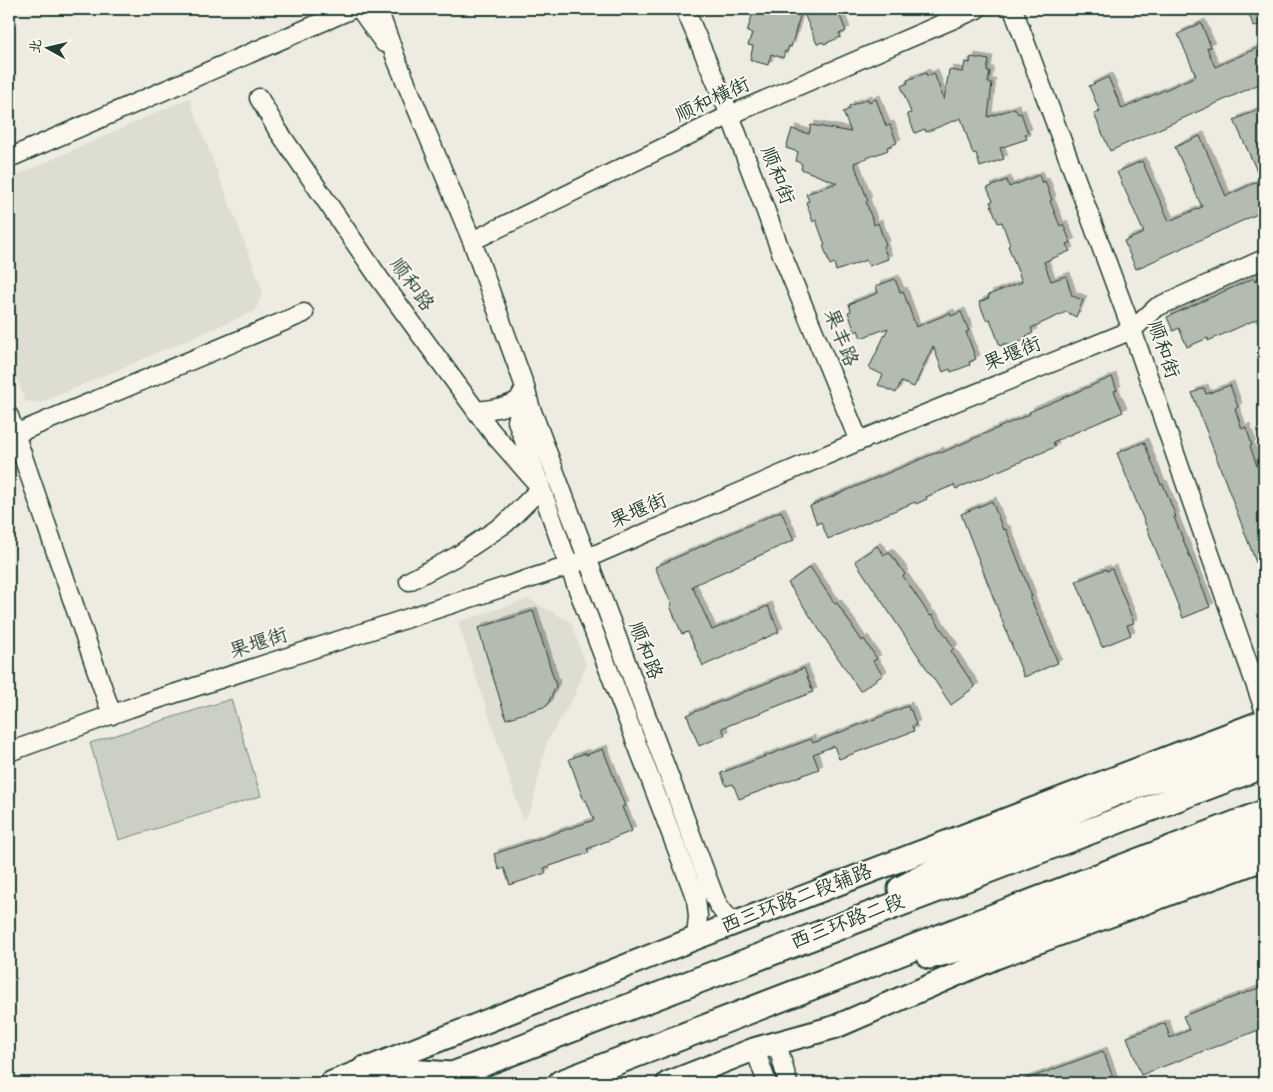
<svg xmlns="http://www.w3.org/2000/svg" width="1273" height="1092" viewBox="0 0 1273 1092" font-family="'Indie Flower','LXGW WenKai TC',sans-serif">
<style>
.built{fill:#ddddd2}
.green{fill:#cbcfc4;stroke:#75867c}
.building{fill:#b4bbb0;stroke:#1f3d34;filter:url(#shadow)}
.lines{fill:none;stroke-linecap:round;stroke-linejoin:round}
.minor-casing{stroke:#1f3d34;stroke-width:21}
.major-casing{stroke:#1f3d34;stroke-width:26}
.highway-casing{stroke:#1f3d34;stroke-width:29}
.minor{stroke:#fbf7ec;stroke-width:18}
.major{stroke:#fbf7ec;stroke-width:22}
.highway{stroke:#fbf7ec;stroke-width:25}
.labels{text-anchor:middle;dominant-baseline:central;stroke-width:4;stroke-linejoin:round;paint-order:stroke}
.street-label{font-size:20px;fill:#1f3d34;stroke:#fbf7ec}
</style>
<defs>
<filter id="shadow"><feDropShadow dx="4" dy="-4" stdDeviation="0" flood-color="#0004"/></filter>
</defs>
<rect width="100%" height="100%" fill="#eeece1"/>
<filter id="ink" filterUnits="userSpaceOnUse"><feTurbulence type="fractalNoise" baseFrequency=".02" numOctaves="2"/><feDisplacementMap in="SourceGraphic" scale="10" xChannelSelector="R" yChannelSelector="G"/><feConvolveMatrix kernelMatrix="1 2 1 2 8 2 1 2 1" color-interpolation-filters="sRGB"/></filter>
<g filter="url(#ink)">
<!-- built -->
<path class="built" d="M 189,98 L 263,291 L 255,311 L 40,403 L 25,401 L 9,357 L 9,179 Z
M 528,599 L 571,622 L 586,665 L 573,698 L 547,741 L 532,807 L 523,820 L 458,622 Z"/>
<!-- green -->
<path class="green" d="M 231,699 L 261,796 L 119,840 L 90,743 Z"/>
<!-- building -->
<path class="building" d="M 754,9 L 802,9 L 791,47 L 789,46 L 787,52 L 785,51 L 783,58 L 771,54 L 768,65 L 750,60 L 753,46 L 748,45 L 752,33 L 747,32 Z
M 802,9 L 837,9 L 846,31 L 839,34 L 841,37 L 824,44 L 823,42 L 817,44 Z
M 1247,9 L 1264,9 L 1264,23 L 1254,27 Z
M 1201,23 L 1211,47 L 1207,48 L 1215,67 L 1264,45 L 1264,82 L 1110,151 L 1094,114 L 1100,112 L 1089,86 L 1108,77 L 1122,109 L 1196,76 L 1178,34 Z
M 971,57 L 989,60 L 987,71 L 990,71 L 988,83 L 992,83 L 988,117 L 1015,108 L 1018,114 L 1021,113 L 1028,133 L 1025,134 L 1027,139 L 1000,148 L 1004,159 L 980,167 L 976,153 L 973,154 L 961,118 L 926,132 L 925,129 L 915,133 L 907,114 L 911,113 L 901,86 L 908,83 L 907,80 L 926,73 L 927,76 L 934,73 L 944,100 L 949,70 L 963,72 L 965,62 L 970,63 Z
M 868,99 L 869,102 L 876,99 L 886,126 L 890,125 L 897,143 L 887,147 L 888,150 L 854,163 L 868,201 L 866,202 L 874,225 L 878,223 L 886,245 L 883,246 L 888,259 L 869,266 L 866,260 L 836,271 L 834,263 L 830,265 L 823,245 L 825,245 L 816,220 L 813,222 L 806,202 L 809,201 L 806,194 L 837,183 L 801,169 L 802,164 L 796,161 L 798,152 L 786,148 L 792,129 L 809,134 L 811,125 L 851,132 L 843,112 L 850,109 L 849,106 Z
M 1259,109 L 1264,121 L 1264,211 L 1136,269 L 1124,241 L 1144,233 L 1117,172 L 1142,161 L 1169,221 L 1202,207 L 1175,147 L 1200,136 L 1226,196 L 1261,180 L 1234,120 Z
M 1039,175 L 1042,183 L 1045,181 L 1052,200 L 1050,201 L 1060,226 L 1063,224 L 1071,243 L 1067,244 L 1070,251 L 1044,262 L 1051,281 L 1066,276 L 1072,296 L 1083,300 L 1076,317 L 1066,312 L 1031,328 L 1033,333 L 1026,336 L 1027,339 L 1009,346 L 1007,343 L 1000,346 L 990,319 L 986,320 L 979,302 L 989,298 L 988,295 L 1022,282 L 1008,246 L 1010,245 L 1002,222 L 998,223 L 990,202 L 993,201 L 987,188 L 1007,180 L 1009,187 Z
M 1264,276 L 1264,316 L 1208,341 L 1208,338 L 1187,347 L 1179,328 L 1173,331 L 1167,317 L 1254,278 L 1255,281 Z
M 895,279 L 900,292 L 903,291 L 916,327 L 950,313 L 951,316 L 961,312 L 969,331 L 966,332 L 976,359 L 969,362 L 970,365 L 951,372 L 950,369 L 943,372 L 933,346 L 914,387 L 901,382 L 896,393 L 878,385 L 883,375 L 869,368 L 888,328 L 861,338 L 858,330 L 855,332 L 848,312 L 851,311 L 849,304 L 878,293 L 876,286 Z
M 1112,377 L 1117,390 L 1114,391 L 1123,412 L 1053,442 L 1055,447 L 956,489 L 954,485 L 926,497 L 927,499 L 916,504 L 915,502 L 828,539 L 821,522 L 817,524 L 810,506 L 940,451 L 941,453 L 1030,414 L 1029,412 Z
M 1230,385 L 1238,407 L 1235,409 L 1242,429 L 1246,427 L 1252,445 L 1250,446 L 1258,469 L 1261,467 L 1264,476 L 1264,581 L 1263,581 L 1192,393 L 1204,388 L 1206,394 Z
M 1144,442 L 1161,485 L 1163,484 L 1176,517 L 1174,517 L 1210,607 L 1183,618 L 1117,453 Z
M 992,501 L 1003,530 L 1006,529 L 1032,597 L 1030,597 L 1038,616 L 1039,616 L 1058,663 L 1024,677 L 961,514 Z
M 781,511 L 794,540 L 692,586 L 712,630 L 768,606 L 779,632 L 703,666 L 688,632 L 682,634 L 670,606 L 672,605 L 655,567 Z
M 877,546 L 884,555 L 889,552 L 905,574 L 903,576 L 930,616 L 932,615 L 954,648 L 951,651 L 975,687 L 965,694 L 965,695 L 951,705 L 855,561 Z
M 810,567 L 835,604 L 837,603 L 862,641 L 864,639 L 877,659 L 873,661 L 883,675 L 860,691 L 788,583 Z
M 1106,569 L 1107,571 L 1112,569 L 1134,623 L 1127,625 L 1131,635 L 1102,647 L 1076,581 Z
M 533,611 L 556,686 L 547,706 L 506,719 L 478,628 Z
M 804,668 L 813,692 L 722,728 L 725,735 L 699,746 L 687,715 Z
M 908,706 L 909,710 L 911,710 L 916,725 L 912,726 L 914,731 L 839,759 L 834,746 L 813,754 L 819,769 L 739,799 L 733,784 L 726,786 L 721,773 L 811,739 L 813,743 Z
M 603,749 L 625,806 L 622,807 L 632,831 L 587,849 L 589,853 L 544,868 L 546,873 L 510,885 L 504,868 L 499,870 L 494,854 L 594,820 L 586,800 L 584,801 L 569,759 L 585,753 L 586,755 Z
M 1264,986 L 1264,1028 L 1141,1075 L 1127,1037 L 1165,1023 L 1170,1038 L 1189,1030 L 1183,1016 Z
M 1103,1051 L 1115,1083 L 1020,1083 L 1019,1082 Z"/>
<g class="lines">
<!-- minor casing -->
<g class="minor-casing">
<path id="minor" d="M 360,9 L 384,43
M 378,9 L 397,61 L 472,241 L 525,387 L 530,406 L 713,893 C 718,907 723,913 735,923
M 685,9 L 730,115 L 781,252 L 859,441
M 1013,9 L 1132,330 L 1264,709
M 259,98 L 277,129 L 379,278 L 491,431 L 541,488 L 506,523 L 457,556 L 409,581
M 9,158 L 352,9
M 472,241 L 730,115 L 977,9
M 524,390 L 517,421 L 569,566 L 696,899 L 698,916 L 696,938
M 476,411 C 487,410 511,407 519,399 C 521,396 523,391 525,388
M 9,416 L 112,715
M 15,434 L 304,313
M 9,752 L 130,708 L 569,566 L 859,441 L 1132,330 L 1157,307 L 1264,259
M 777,1043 L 788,1083
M 755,1049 L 767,1083"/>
</g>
<!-- major casing -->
<g class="major-casing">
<path id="major" d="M 331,1083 L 696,938 L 1264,721
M 668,1083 L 755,1049 L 835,1027 L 997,957 L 1264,859"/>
</g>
<!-- highway casing -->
<g class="highway-casing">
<path id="highway" d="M 901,889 L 956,860 L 1118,792 L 1264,743
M 930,956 L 989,941 L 1075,912 L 1264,838
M 365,1069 L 451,1075
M 432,1083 L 704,978 L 1264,765
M 561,1083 L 1264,813"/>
</g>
<!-- minor -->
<use href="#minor" class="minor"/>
<!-- major -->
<use href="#major" class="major"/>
<!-- highway -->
<use href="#highway" class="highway"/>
</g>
</g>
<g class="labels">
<!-- street labels -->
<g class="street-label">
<text transform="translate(713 101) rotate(-25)">顺和横街</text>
<text transform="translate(776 176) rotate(69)">顺和街</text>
<text transform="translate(411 285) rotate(54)">顺和路</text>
<text transform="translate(840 338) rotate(68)">果丰路</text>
<text transform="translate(1162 350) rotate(71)">顺和街</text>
<text transform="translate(1013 355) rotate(-22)">果堰街</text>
<text transform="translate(639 512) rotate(-23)">果堰街</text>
<text transform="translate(259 644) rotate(-18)">果堰街</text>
<text transform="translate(644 651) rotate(69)">顺和路</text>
<text transform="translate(797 900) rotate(-21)">西三环路二段辅路</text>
<text transform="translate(848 923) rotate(-21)">西三环路二段</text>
</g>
</g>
<!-- margin -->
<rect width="1273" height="1092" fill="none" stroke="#fbf7ec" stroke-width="30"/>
<rect x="15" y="15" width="1243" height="1062" fill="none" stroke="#1f3d34" stroke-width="2" filter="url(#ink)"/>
<!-- north arrow -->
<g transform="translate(48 48) rotate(278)" stroke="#fbf7ec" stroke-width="4" paint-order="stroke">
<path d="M0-4L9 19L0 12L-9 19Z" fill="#1f3d34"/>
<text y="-8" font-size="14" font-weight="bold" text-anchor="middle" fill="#1f3d34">北</text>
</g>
</svg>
